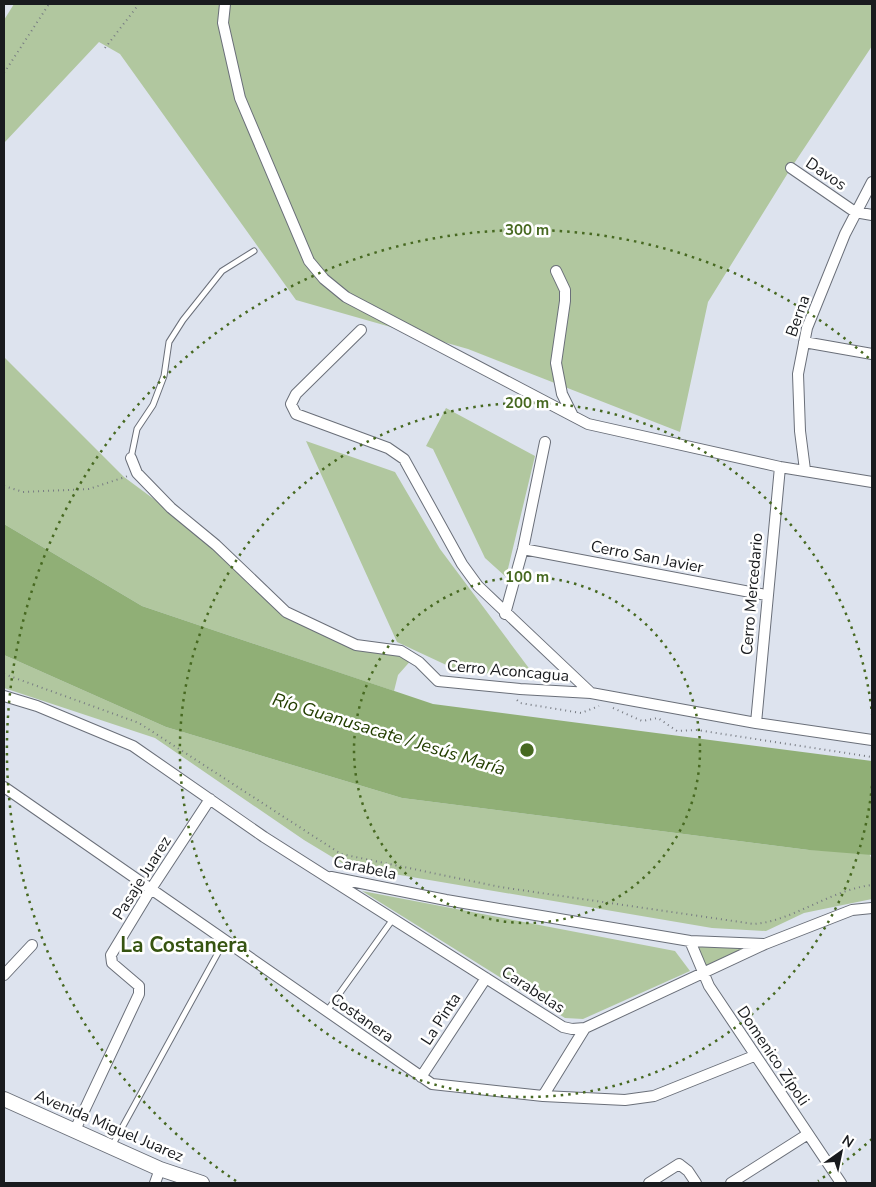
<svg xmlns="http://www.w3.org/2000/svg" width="876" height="1187" viewBox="0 0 876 1187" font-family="'Nunito Sans',sans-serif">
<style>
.green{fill:#b1c79f}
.water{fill:#90af76}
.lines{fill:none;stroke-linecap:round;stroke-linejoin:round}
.service-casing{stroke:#6a6f79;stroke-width:7}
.minor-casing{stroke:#6a6f79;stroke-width:12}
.tertiary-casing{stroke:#6a6f79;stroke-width:16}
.path{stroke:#777b82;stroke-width:2;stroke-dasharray:1 4;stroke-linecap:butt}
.service{stroke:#fff;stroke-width:5}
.minor{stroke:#fff;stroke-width:10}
.tertiary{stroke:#fff;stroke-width:14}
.ring{fill:none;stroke:#476921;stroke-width:2.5;stroke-dasharray:2.5 5}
.labels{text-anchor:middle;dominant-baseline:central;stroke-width:5;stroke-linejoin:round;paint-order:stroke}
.street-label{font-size:16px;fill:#191b1e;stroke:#fff}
.water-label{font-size:18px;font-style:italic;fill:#233e00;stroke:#fff}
.district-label{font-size:21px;font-weight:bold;fill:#365411;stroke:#fff}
.centre{fill:#476921;stroke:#fff;stroke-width:2.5}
.ring-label{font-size:15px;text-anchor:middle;font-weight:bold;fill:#476921;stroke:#fff;stroke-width:5;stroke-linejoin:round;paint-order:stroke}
</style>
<rect width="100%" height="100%" fill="#dde3ee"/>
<!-- green -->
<path class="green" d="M 14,4 L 872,4 L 872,46 L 791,168 L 708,302 L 680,432 L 468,349 L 296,300 L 120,54 L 99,42 L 4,143 L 4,20 Z
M 4,357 L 124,477 L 216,545 L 286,612 L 356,645 L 413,658 L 398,675 L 394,691 L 142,606 L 4,524 Z
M 446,408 L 535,456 L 506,577 L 485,558 L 433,449 L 426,446 Z
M 306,441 L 395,472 L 440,549 L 537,679 L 457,670 L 397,642 Z
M 4,655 L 166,727 L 402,798 L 809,850 L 868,851 L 872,860 L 872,899 L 804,913 L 766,931 L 712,928 L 347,866 L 304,840 L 155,738 L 4,688 Z
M 362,891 L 675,951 L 690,971 L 583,1019 L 565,1018 Z
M 695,944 L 753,947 L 706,970 Z"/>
<!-- water -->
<path class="water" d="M 4,524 L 142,606 L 433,704 L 872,761 L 872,855 L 809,850 L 402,798 L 166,727 L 4,655 Z"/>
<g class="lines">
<!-- service casing -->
<g class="service-casing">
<path id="service" d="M 131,458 L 137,429 L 153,405 L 164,376 L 169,342 L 183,320 L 222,271 L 254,251
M 327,1011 L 393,919
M 112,1146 L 225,940"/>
</g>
<!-- minor casing -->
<g class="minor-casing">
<path id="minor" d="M 225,4 L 223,23 L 240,98 L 309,261 L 324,279 L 346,297 L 588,424 L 780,467 L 872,482
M 791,168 L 855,212 L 872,215
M 556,271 L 565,290 L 565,301 L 556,363 L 562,394 L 573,416
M 361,330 L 296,394 L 291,404 L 296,414 L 388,448 L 404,459 L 462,564 L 478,586 L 591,693
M 804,342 L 872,354
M 131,458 L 137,473 L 171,508 L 216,545 L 286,612 L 356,645 L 401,651 L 419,662 L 438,681 L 520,689 L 591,693 L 756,723 L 872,740
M 805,470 L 800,431 L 798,374 L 807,328 L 845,234 L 872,182
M 523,549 L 766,595
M 505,614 L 523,549 L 545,442
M 4,696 L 37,706 L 133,746 L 264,837 L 563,1027 L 572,1029 L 585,1028 L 765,944 L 852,910 L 872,908
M 756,723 L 780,467
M 4,787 L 432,1084 L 543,1096 L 625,1100 L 654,1096 L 754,1056
M 331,877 L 446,900 L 690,941 L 764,944
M 690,941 L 709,986 L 841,1183
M 4,975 L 32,945
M 421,1077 L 486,978
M 543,1096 L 585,1028
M 75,1130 L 139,994 L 139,986 L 112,963 L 111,955 L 151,889 L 210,799
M 155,1183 L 160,1169
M 649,1183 L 679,1164 L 688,1171 L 696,1183
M 731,1183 L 808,1134"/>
</g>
<!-- tertiary casing -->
<g class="tertiary-casing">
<path id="tertiary" d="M 4,1099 L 160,1169 L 202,1183"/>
</g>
<!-- path -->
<path class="path" d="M 105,48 L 139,4
M 4,73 L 49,4
M 4,486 L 23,492 L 89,489 L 128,476
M 4,674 L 139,723 L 341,854 L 500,887 L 754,924 C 793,921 830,890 872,885
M 517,700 L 520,703 L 581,713 L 599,706
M 613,708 L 642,721 L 658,718 L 677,731 L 697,730 L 872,757"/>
<!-- service -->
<use href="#service" class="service"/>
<!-- minor -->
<use href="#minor" class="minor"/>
<!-- tertiary -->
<use href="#tertiary" class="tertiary"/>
</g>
<!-- distance rings -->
<g class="ring">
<circle cx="527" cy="750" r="173"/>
<path d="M872 786A347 347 0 1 1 872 714"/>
<path d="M872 1139A520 520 0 0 1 818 1181M236 1181A520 520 0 1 1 872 361"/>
</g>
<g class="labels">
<!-- street labels -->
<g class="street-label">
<text transform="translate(826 174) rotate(34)">Davos</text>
<text transform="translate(798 316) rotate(-71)">Berna</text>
<text transform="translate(647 557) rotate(11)">Cerro San Javier</text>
<text transform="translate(752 594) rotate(-85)">Cerro Mercedario</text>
<text transform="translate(508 671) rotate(5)">Cerro Aconcagua</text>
<text transform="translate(365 868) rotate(12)">Carabela</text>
<text transform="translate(142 878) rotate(-58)">Pasaje Juarez</text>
<text transform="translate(533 990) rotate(33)">Carabelas</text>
<text transform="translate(362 1018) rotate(35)">Costanera</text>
<text transform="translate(441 1019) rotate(-57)">La Pinta</text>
<text transform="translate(773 1056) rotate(56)">Domenico Zípoli</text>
<text transform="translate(109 1126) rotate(23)">Avenida Miguel Juarez</text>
</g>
<!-- water labels -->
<g class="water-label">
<text transform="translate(389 734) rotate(17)">Río Guanusacate / Jesús María</text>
</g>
<!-- district labels -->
<g class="district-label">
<text x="184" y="945">La Costanera</text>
</g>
</g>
<circle cx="527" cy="750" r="8" class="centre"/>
<g class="ring-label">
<text x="527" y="235">300 m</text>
<text x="527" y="408">200 m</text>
<text x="527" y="582">100 m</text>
</g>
<!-- border -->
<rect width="876" height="1187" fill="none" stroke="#191b1e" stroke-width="10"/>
<!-- north arrow -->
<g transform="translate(841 1152) rotate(33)" stroke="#ffffff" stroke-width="4" paint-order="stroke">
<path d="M0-4L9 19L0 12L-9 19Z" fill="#191b1e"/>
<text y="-8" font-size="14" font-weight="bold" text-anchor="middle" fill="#191b1e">N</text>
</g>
</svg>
